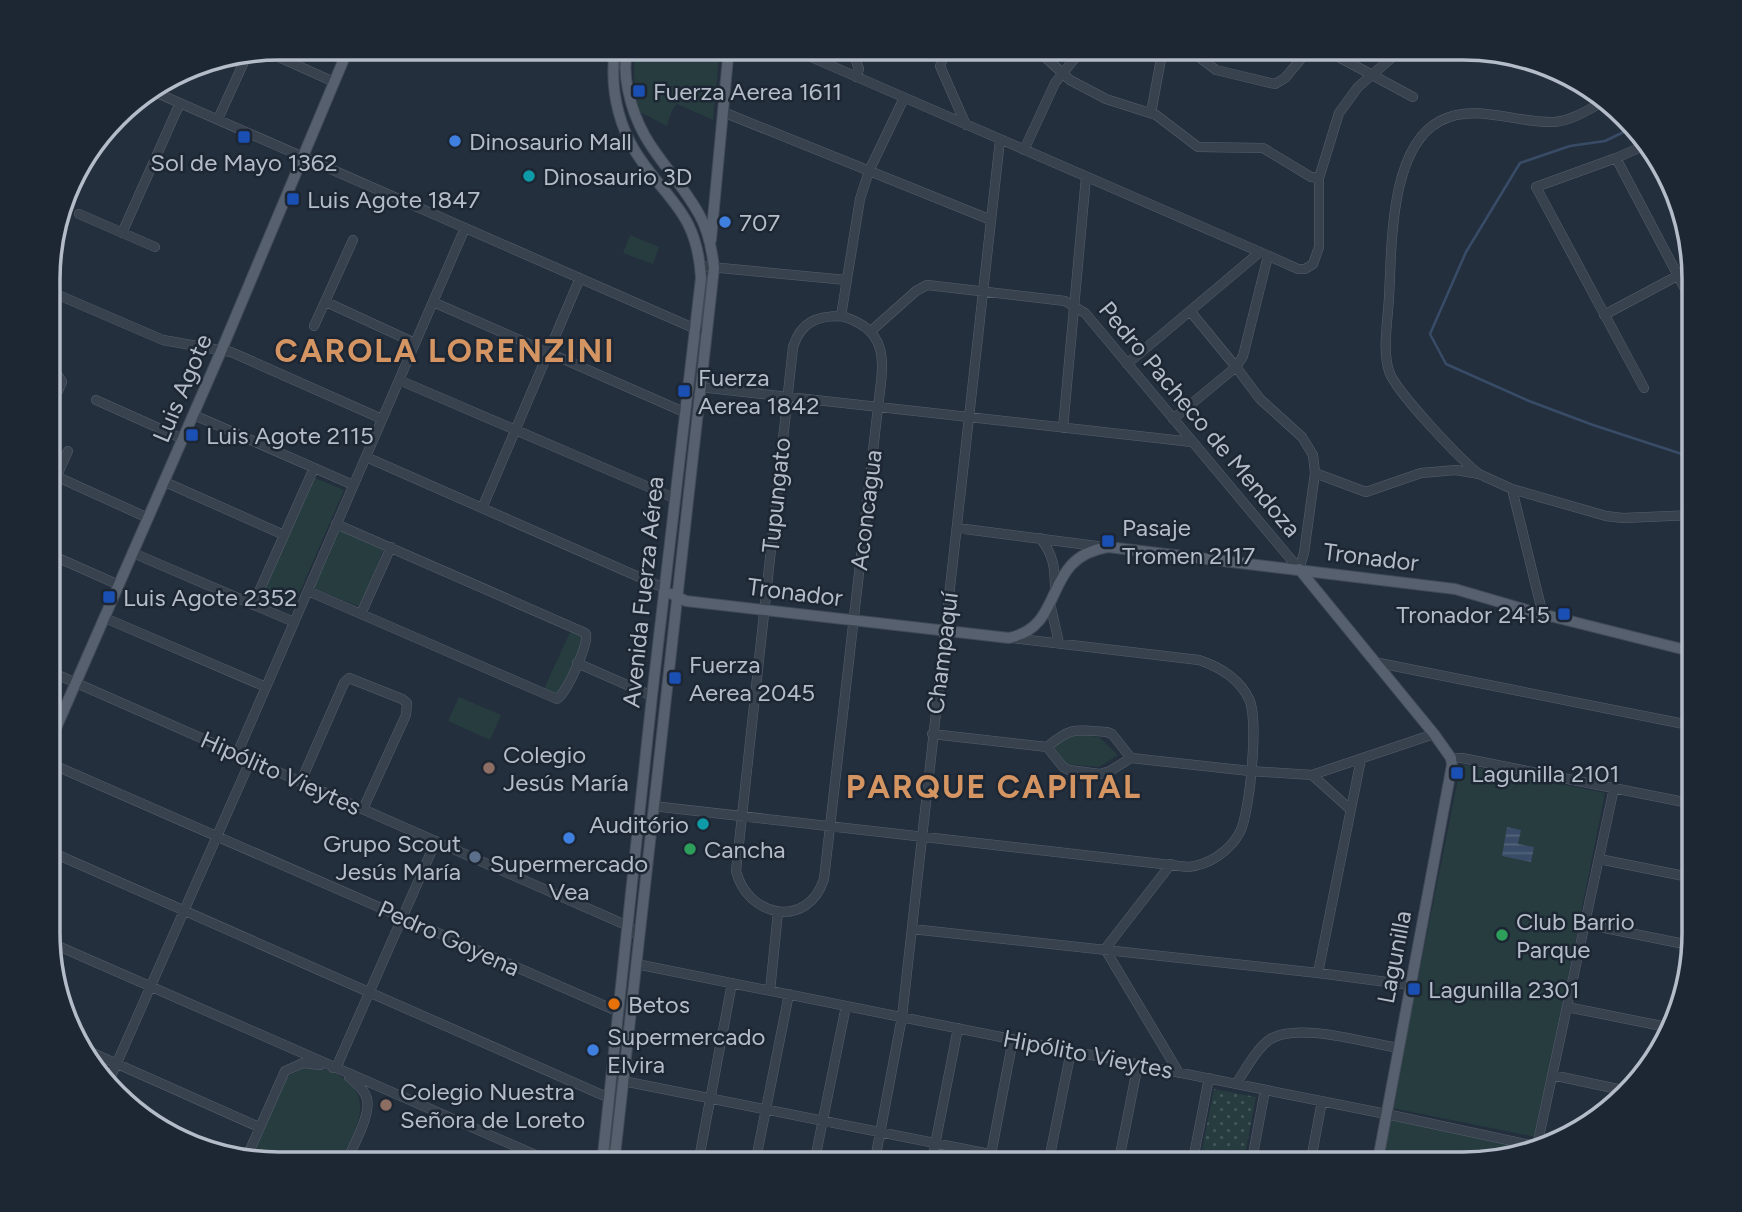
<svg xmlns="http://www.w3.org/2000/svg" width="1742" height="1212" viewBox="0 0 1742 1212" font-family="Figtree,sans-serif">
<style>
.grass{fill:url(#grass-dots)}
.park{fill:#263c3f}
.water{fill:url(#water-rules)}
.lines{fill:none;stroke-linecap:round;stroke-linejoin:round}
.stream{stroke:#394c67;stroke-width:2.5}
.minor-casing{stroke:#565f6c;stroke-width:10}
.major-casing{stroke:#414a57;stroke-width:12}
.minor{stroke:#38414e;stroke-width:9}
.major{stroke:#56606e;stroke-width:10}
.transit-dot{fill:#1a4fb4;stroke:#1d2633;stroke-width:2.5}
.shop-dot{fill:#3f7fe0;stroke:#1d2633;stroke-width:2.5}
.culture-dot{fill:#0f9aa8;stroke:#1d2633;stroke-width:2.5}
.education-dot{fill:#8d6e63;stroke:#1d2633;stroke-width:2.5}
.leisure-dot{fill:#2e9e5b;stroke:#1d2633;stroke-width:2.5}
.service-dot{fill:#5c6f8a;stroke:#1d2633;stroke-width:2.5}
.food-dot{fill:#e8710a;stroke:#1d2633;stroke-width:2.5}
.labels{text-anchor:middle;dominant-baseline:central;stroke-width:5;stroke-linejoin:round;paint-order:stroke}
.poi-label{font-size:24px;fill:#b4bcc9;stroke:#1d2633;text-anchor:start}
.street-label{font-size:24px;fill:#b4bcc9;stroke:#1d2633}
.district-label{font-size:32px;font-weight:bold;letter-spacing:2px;fill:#d59563;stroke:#1d2633}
.rim{fill:none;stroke:#b4bcc9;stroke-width:3.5}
</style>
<defs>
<pattern id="grass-dots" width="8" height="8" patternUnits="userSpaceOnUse" patternTransform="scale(1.75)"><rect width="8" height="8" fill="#263c3f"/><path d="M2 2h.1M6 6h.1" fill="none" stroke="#435659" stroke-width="1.8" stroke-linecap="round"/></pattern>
<pattern id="water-rules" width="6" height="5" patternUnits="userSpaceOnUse" patternTransform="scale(1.75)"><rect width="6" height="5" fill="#394c67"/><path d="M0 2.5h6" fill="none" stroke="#53647b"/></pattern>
</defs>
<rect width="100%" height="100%" fill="#242f3e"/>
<!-- grass -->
<path class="grass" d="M 1214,1089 L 1256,1097 L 1243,1165 L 1199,1165 Z"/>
<!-- park -->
<path class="park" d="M 636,47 L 698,47 L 719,57 L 713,120 L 677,104 L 672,110 L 667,126 L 640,112 C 634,90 632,71 636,47 Z
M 630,235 L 659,247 L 653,264 L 623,253 Z
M 313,477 L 344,490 L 292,610 L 261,596 Z
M 339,529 L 384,548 L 360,607 L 314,588 Z
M 571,630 L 580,634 L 583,642 L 561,693 L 556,695 L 543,691 Z
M 459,697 L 501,715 L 490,740 L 448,721 Z
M 1073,734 L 1099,737 L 1118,755 L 1099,767 L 1066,764 L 1054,747 Z
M 1461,764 L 1605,793 L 1536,1137 L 1392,1108 Z
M 310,1066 C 324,1068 334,1071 346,1080 C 376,1103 351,1137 339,1164 L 263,1164 L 250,1162 L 286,1078 L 300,1069 Z
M 1386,1114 L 1540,1147 L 1464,1165 L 1377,1165 Z"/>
<!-- water -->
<path class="water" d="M 1507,827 L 1521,830 L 1518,844 L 1534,847 L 1531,862 L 1502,856 Z"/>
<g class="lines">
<!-- stream -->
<path class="stream" d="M 1632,128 L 1605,141 L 1570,146 L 1520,163 L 1466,252 L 1430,334 L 1446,364 L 1529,401 L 1593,425 L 1694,458"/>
<!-- minor casing -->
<g class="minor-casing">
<path id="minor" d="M 788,47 L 1260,252 L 1298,269 L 1305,269 L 1313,264 L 1319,247 L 1319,178 L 1339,113 L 1358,87 L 1396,54 L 1408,48
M 851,47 L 859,69 L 856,77
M 964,48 L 944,56 L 940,66 L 966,125
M 1035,48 L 1070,80 L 1106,99 L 1156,115 L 1198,147 L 1263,148 L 1311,177 L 1319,178
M 1187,48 L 1216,70 L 1275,84 L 1285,78 L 1310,48
M 1322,48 L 1413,97
M 263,50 L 334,82
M 150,90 L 698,330
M 723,112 L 991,220
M 1151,113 L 1163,48
M 218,119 L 248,53
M 1024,150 L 1055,83 L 1083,48
M 1616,158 L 1694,306
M 79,214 L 155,247
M 122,233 L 180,103
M 700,266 L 846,280
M 49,291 L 163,340 L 231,352 L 382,419
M 326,302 L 415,343
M 433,302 L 684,412
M 1604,315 L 1694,267
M 841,316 C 892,330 883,365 878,407 L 824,879 C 808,929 748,918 736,871 L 793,347 C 801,322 816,316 841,316 Z
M 841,316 L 860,199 L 869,171 L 904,98
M 314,326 L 353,240
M 871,331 L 916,291 L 927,285 L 1065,301 L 1085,313 L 1299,569 L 1304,553 L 1315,473 L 1313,455 L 1302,437 L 1260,399 L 1236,367 L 1190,311
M 1127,364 L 1260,252
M 49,373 L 57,374 L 62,382 L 58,391 L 49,392
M 399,380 L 674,498
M 700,387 L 1192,442
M 1644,388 L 1536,187 L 1616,158 L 1646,145
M 96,400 L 183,439
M 194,415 L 353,485
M 1173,419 L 1236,367 L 1243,356 L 1268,256
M 1063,428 L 1086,177
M 366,457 L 664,588
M 49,473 L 148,518
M 1315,473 L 1366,492 L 1421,473 L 1456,470 L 1479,474 L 1512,489 L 1606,516 L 1623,518 L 1694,515
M 1479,474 C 1461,460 1395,391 1389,371 C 1382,349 1388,320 1389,297 C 1392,247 1389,148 1440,121 C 1475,102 1517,124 1555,122 C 1574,120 1591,108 1608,99
M 165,482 L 284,535
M 1512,489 L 1543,615
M 49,493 L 68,451
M 483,506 L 580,278
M 957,528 L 1104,547
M 1040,538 C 1054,555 1055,569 1055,590
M 133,553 L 294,622
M 49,554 L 119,585
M 308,591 L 557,699 C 567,692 588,646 586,634 L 583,632 L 336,524
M 1050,603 L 1059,643
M 253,605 L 314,468
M 361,614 L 391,547
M 105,618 L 266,687
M 1374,662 L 1694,726
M 577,663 L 652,696
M 49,671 L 628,926 L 639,937
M 932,734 L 1047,747 L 1063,767 L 1069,770 L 1100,774 L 1110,771 L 1131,758 L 1250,771 L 1312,775 L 1434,734
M 1047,747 C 1072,726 1076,730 1107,732 L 1112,734 L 1131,758
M 237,754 L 465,228
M 1451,758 L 1462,758 L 1694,804
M 49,763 L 619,1012
M 1312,775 L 1351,810
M 301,781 L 344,683 L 349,678 L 402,699 L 407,703 L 406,715 L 363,809
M 1686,802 L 1694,752
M 653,806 L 1188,867 C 1209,865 1230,851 1240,832 C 1250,812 1259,719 1249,699 C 1239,678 1220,667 1199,660 L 1012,638
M 49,851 L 609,1098
M 1599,859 L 1694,878
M 1171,864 L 1105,949 L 1179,1073
M 1585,924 L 1694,946
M 912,929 L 1318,973 L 1410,985
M 49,942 L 556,1164
M 636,964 L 1386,1114 L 1540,1147
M 1318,973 L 1361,759
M 770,991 L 778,912
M 1567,1007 L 1672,1028
M 77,1046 L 259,1127
M 333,1068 L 336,1068 L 436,841
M 1552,1075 L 1627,1091
M 623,1081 L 1045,1165
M 108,1083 L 251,759
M 1236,1084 C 1246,1069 1255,1051 1269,1040 C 1295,1021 1367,1043 1398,1048
M 1537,1146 L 1614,788
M 245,1161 L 285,1071 L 303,1063 L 320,1065
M 345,1164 C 352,1148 371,1116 367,1099 C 365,1090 356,1083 349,1077
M 698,1164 L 732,983
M 755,1164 L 789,994
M 814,1164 L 846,1006
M 874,1165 L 902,1017 L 1000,140
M 931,1165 L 958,1028
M 989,1165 L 1013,1039
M 1048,1165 L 1071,1051
M 1118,1165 L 1138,1064
M 1192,1165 L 1209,1078
M 1251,1165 L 1265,1090
M 1310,1165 L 1322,1101"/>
</g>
<!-- major casing -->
<g class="major-casing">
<path id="major" d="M 711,240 L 729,47
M 1299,569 L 1434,734 L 1451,758 L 1452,765 L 1377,1165
M 672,594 L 686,601 L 1009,638 C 1068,625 1040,558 1108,547 L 1455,589 L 1530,611 L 1694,652
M 49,744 L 222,349 L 349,47
M 602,1164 L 652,696 L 701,278 C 697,210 666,201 635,151 C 616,119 610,84 615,47
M 614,1164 L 714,268 C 712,249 709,233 700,216 C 674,168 640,149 628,90 C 625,76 624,62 628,47"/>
</g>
<!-- minor -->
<use href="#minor" class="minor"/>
<!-- major -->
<use href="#major" class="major"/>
</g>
<!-- markers -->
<g class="transit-dot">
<rect x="632" y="84" width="14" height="14" rx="3.5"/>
<rect x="237" y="130" width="14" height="14" rx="3.5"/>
<rect x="286" y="192" width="14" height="14" rx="3.5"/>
<rect x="677" y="384" width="14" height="14" rx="3.5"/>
<rect x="185" y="428" width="14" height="14" rx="3.5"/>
<rect x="1101" y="534" width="14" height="14" rx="3.5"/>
<rect x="102" y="590" width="14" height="14" rx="3.5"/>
<rect x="1557" y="607" width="14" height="14" rx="3.5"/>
<rect x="668" y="671" width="14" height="14" rx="3.5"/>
<rect x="1450" y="766" width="14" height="14" rx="3.5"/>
<rect x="1407" y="982" width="14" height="14" rx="3.5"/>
</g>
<g class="shop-dot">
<circle cx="455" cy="141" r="7"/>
<circle cx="725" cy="222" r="7"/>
<circle cx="569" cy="838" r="7"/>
<circle cx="593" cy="1050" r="7"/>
</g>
<g class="culture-dot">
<circle cx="529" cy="176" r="7"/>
<circle cx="703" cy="824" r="7"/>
</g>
<g class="education-dot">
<circle cx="489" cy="768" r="7"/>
<circle cx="386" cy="1105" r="7"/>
</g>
<g class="leisure-dot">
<circle cx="690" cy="849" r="7"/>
<circle cx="1502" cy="935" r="7"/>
</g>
<circle class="service-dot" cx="475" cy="857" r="7"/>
<circle class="food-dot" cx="614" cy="1004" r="7"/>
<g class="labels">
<!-- poi labels -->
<g class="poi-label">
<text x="653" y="91">Fuerza Aerea 1611</text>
<text x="469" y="141">Dinosaurio Mall</text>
<text x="244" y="162" text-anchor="middle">Sol de Mayo 1362</text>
<text x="543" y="176">Dinosaurio 3D</text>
<text x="307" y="199">Luis Agote 1847</text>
<text x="739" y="222">707</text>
<text x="698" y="377">Fuerza<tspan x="698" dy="28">Aerea 1842</tspan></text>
<text x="206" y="435">Luis Agote 2115</text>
<text x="1122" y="527">Pasaje<tspan x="1122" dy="28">Tromen 2117</tspan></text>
<text x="123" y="597">Luis Agote 2352</text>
<text x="1550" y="614" text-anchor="end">Tronador 2415</text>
<text x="689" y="664">Fuerza<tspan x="689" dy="28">Aerea 2045</tspan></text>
<text x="503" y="754">Colegio<tspan x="503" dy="28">Jesús María</tspan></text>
<text x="1471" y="773">Lagunilla 2101</text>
<text x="689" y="824" text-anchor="end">Auditório</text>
<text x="461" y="843" text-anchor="end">Grupo Scout<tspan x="461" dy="28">Jesús María</tspan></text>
<text x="704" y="849">Cancha</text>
<text x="569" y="863" text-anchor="middle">Supermercado<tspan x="569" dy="28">Vea</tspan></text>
<text x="1516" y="921">Club Barrio<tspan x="1516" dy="28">Parque</tspan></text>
<text x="1428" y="989">Lagunilla 2301</text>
<text x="628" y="1004">Betos</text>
<text x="607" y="1036">Supermercado<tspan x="607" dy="28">Elvira</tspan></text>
<text x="400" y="1091">Colegio Nuestra<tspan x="400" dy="28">Señora de Loreto</tspan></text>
</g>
<!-- street labels -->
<g class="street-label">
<text transform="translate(182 388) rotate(-67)">Luis Agote</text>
<text transform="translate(1200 419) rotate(50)">Pedro Pacheco de Mendoza</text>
<text transform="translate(776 495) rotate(-84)">Tupungato</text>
<text transform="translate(866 510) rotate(-83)">Aconcagua</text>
<text transform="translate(1371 557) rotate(7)">Tronador</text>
<text transform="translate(643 592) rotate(-84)">Avenida Fuerza Aérea</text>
<text transform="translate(795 592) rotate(7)">Tronador</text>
<text transform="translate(942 653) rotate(-83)">Champaquí</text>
<text transform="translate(281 773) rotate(24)">Hipólito Vieytes</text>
<text transform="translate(449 938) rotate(24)">Pedro Goyena</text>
<text transform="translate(1394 957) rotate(-79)">Lagunilla</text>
<text transform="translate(1088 1054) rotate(11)">Hipólito Vieytes</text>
</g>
<!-- district labels -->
<g class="district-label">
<text x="445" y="351">CAROLA LORENZINI</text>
<text x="994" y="787">PARQUE CAPITAL</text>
</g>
</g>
<!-- crop -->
<path d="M0 0H1742V1212H0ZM279 60H1463A219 219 0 0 1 1682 279V933A219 219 0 0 1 1463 1152H279A219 219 0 0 1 60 933V279A219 219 0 0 1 279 60Z" fill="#1d2633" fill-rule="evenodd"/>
<path class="rim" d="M279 60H1463A219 219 0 0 1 1682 279V933A219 219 0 0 1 1463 1152H279A219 219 0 0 1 60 933V279A219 219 0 0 1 279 60Z"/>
</svg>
